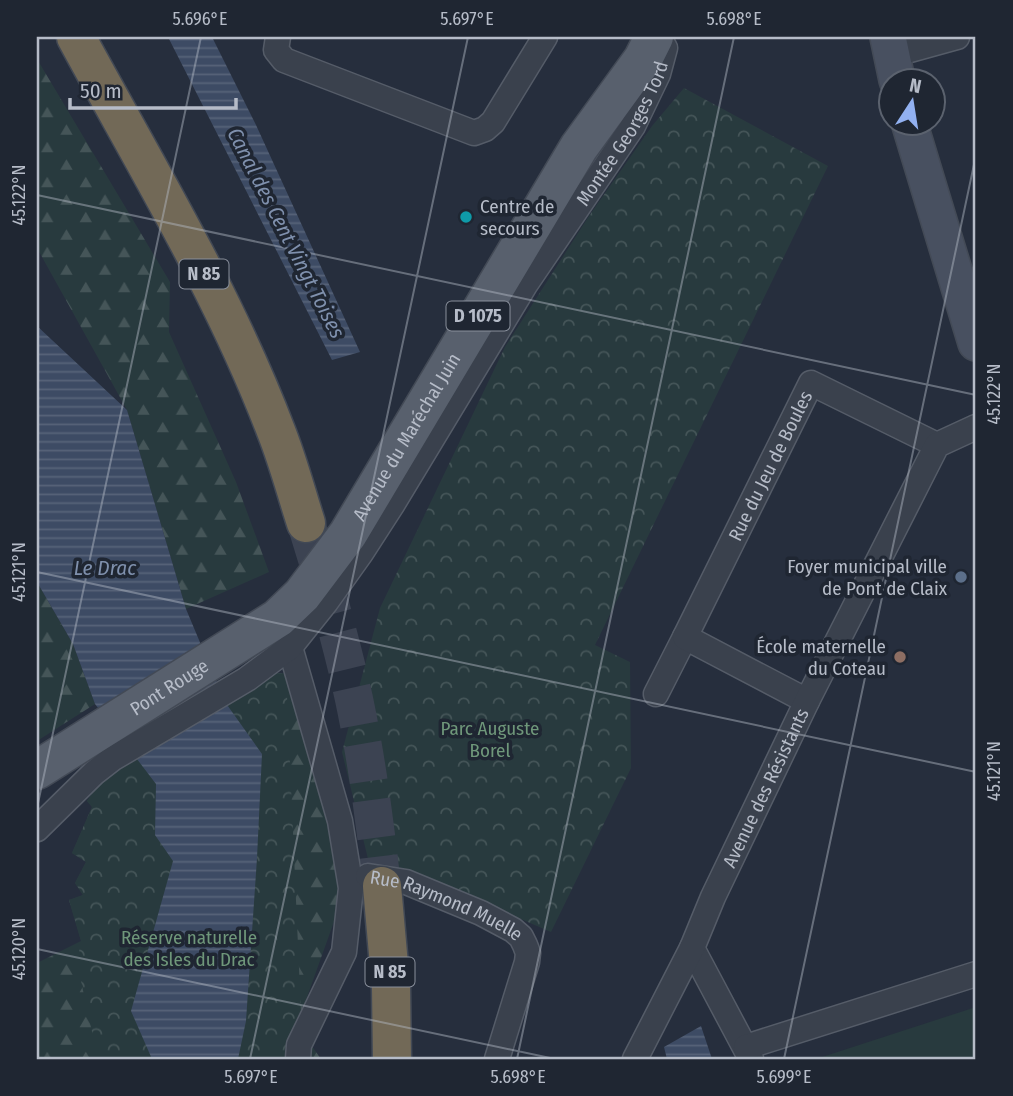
<svg xmlns="http://www.w3.org/2000/svg" width="1013" height="1096" viewBox="0 0 1013 1096" font-family="'Fira Sans Condensed',sans-serif">
<style>
.forest{fill:url(#forest-firs)}
.park{fill:url(#park-crowns)}
.garden{fill:#283a3e}
.water{fill:url(#water-rules)}
.lines{fill:none;stroke-linecap:round;stroke-linejoin:round}
.highway-tunnel{stroke:#3c4352;stroke-width:38;stroke-dasharray:38 19;stroke-linecap:butt}
.street-casing{stroke:#555c68;stroke-width:27}
.secondary-casing{stroke:#434a56;stroke-width:38}
.primary-casing{stroke:#434a56;stroke-width:41}
.highway-casing{stroke:#424955;stroke-width:41}
.street{stroke:#3a414d;stroke-width:24}
.secondary{stroke:#485060;stroke-width:35}
.primary{stroke:#58606d;stroke-width:38}
.highway{stroke:#726957;stroke-width:38}
.ticks{fill:none;stroke:#b6bcc8;stroke-width:2;stroke-opacity:0.45}
.culture-dot{fill:#0f9aa8;stroke:#1f2632;stroke-width:2.5}
.service-dot{fill:#5c6f8a;stroke:#1f2632;stroke-width:2.5}
.education-dot{fill:#8d6e63;stroke:#1f2632;stroke-width:2.5}
.labels{text-anchor:middle;dominant-baseline:central;stroke-width:7;stroke-linejoin:round;paint-order:stroke}
.shield{fill:#1f2632;stroke:#898f9b;stroke-width:2}
.shield-label{font-size:18px;font-weight:bold;fill:#b6bcc8}
.street-label{font-size:19px;fill:#b6bcc8;stroke:#1f2632}
.poi-label{font-size:19px;fill:#b6bcc8;stroke:#1f2632;text-anchor:end}
.park-label{font-size:19px;fill:#6f977a;stroke:#1f2632}
.water-label{font-size:21px;font-style:italic;fill:#7f90ad;stroke:#1f2632}
.neatline{fill:none;stroke:#b6bcc8;stroke-width:2.5}
.ticks-label{font-size:18px;text-anchor:middle;fill:#b6bcc8}
</style>
<defs>
<pattern id="forest-firs" width="22" height="20" patternUnits="userSpaceOnUse" patternTransform="scale(1.75)"><rect width="22" height="20" fill="#283a3e"/><path d="M5 1l3.5 6h-7zM16 11l3.5 6h-7z" fill="#455558"/></pattern>
<pattern id="park-crowns" width="20" height="18" patternUnits="userSpaceOnUse" patternTransform="scale(1.75)"><rect width="20" height="18" fill="#283a3e"/><path d="M2 6a3 3 0 1 1 6 0M12 15a3 3 0 1 1 6 0" fill="none" stroke="#455558"/></pattern>
<pattern id="water-rules" width="6" height="5" patternUnits="userSpaceOnUse" patternTransform="scale(1.75)"><rect width="6" height="5" fill="#3d4b64"/><path d="M0 2.5h6" fill="none" stroke="#576379"/></pattern>
</defs>
<rect width="100%" height="100%" fill="#262e3d"/>
<!-- forest -->
<path class="forest" d="M 37,59 L 170,282 L 169,332 L 236,482 L 269,572 L 186,609 L 127,410 L 37,248 Z
M 37,582 L 73,644 L 95,704 L 37,741 Z
M 276,673 L 289,674 L 323,765 L 341,902 L 297,1025 L 321,1059 L 238,1059 Z
M 108,771 L 152,1059 L 37,1059 L 37,963 L 81,941 L 69,900 L 83,895 L 75,883 L 86,862 L 72,853 L 92,807 L 87,801 Z"/>
<!-- park -->
<path class="park" d="M 684,88 L 828,166 L 595,645 L 630,662 L 631,768 L 551,932 L 435,882 L 370,867 L 342,752 L 380,608 L 505,347 L 589,216 L 652,126 Z
M 276,673 L 289,674 L 287,696 L 303,1059 L 98,1059 L 77,963 L 81,941 L 69,900 L 83,895 L 75,883 L 86,862 L 72,853 L 92,807 L 87,801 L 108,771 Z"/>
<!-- garden -->
<path class="garden" d="M 976,1007 L 976,1059 L 816,1059 Z"/>
<!-- water -->
<path class="water" d="M 168,37 L 212,37 L 256,125 L 360,352 L 332,360 Z
M 37,326 L 127,410 L 186,609 L 225,702 L 262,754 L 257,858 L 246,1021 L 238,1059 L 152,1059 L 131,1011 L 173,861 L 155,835 L 156,784 L 95,704 L 73,644 L 37,582 Z
M 701,1026 L 712,1059 L 667,1059 L 664,1047 Z"/>
<g class="lines">
<!-- highway-tunnel -->
<path class="highway-tunnel" d="M 306,523 C 324,581 341,640 354,699 C 367,761 375,823 382,886"/>
<!-- street casing -->
<g class="street-casing">
<g id="street">
<path d="M 278,37 L 276,50 L 284,60 L 474,133 L 485,129 L 493,122 L 545,37"/>
<path d="M 892,55 L 957,37"/>
<path d="M 290,647 L 340,821 L 351,888 L 344,952 L 299,1045 L 298,1059"/>
<path d="M 656,694 L 685,637"/>
<path id="s1" d="M 807,701 L 685,637 L 811,383 L 937,445"/>
<path id="s2" d="M 37,829 L 94,773 L 112,759 L 247,679 L 290,647 L 326,602 L 361,553 L 392,505 L 525,285 L 633,126 L 658,74 L 665,48 L 658,37"/>
<path id="s3" d="M 368,876 L 406,882 L 481,913 L 513,930 L 521,937 L 525,945 L 528,953 L 527,962 L 497,1059"/>
<path d="M 692,948 L 751,1059"/>
<path d="M 746,1047 L 976,974"/>
<path id="s4" d="M 635,1059 L 692,948 L 713,897 L 807,701 L 937,445 L 976,427"/>
</g>
</g>
<!-- secondary casing -->
<g class="secondary-casing">
<path id="secondary" d="M 888,37 L 897,80
M 909,122 L 976,343"/>
</g>
<!-- primary casing -->
<g class="primary-casing">
<g id="primary">
<path id="s5" d="M 37,770 L 278,618 L 302,595 L 348,534 L 579,147 L 643,59 L 654,37"/>
</g>
</g>
<!-- highway casing -->
<g class="highway-casing">
<path id="highway" d="M 76,37 C 146,166 224,294 276,431 C 288,461 296,492 306,523
M 382,886 L 391,988 L 392,1059"/>
</g>
<!-- street -->
<use href="#street" class="street"/>
<!-- secondary -->
<use href="#secondary" class="secondary"/>
<!-- primary -->
<use href="#primary" class="primary"/>
<!-- highway -->
<use href="#highway" class="highway"/>
</g>
<!-- ticks -->
<path class="ticks" d="M 37,195 L 976,395M 37,572 L 976,772M 37,808 L 201,37M 37,949 L 555,1059M 250,1059 L 468,37M 517,1059 L 734,37M 784,1059 L 976,155"/>
<!-- markers -->
<circle class="culture-dot" cx="466" cy="217" r="7"/>
<circle class="service-dot" cx="961" cy="577" r="7"/>
<circle class="education-dot" cx="900" cy="657" r="7"/>
<g class="labels">
<!-- shield labels -->
<g class="shield">
<rect x="179.5" y="259.5" width="49" height="29" rx="5"/>
<rect x="446.5" y="301.5" width="63" height="29" rx="5"/>
<rect x="365.5" y="957.5" width="49" height="29" rx="5"/>
</g>
<g class="shield-label">
<text x="204" y="274">N 85</text>
<text x="478" y="316">D 1075</text>
<text x="390" y="972">N 85</text>
</g>
<!-- street labels -->
<g class="street-label">
<text stroke="none"><textPath href="#s2" startOffset="926">Montée Georges Tord</textPath></text>
<text stroke="none"><textPath href="#s5" startOffset="508">Avenue du Maréchal Juin</textPath></text>
<text stroke="none"><textPath href="#s1" startOffset="329">Rue du Jeu de Boules</textPath></text>
<text stroke="none"><textPath href="#s5" startOffset="156">Pont Rouge</textPath></text>
<text stroke="none"><textPath href="#s4" startOffset="301">Avenue des Résistants</textPath></text>
<text stroke="none"><textPath href="#s3" startOffset="84">Rue Raymond Muelle</textPath></text>
</g>
<!-- poi labels -->
<g class="poi-label">
<text x="480" y="206" text-anchor="start">Centre de<tspan x="480" dy="22">secours</tspan></text>
<text x="947" y="566">Foyer municipal ville<tspan x="947" dy="22">de Pont de Claix</tspan></text>
<text x="886" y="646">École maternelle<tspan x="886" dy="22">du Coteau</tspan></text>
</g>
<!-- park labels -->
<g class="park-label">
<text x="490" y="728">Parc Auguste<tspan x="490" dy="22">Borel</tspan></text>
<text x="189" y="937">Réserve naturelle<tspan x="189" dy="22">des Isles du Drac</tspan></text>
</g>
<!-- water labels -->
<g class="water-label">
<text transform="translate(286 233) rotate(63)">Canal des Cent Vingt Toises</text>
<text x="105" y="568">Le Drac</text>
</g>
</g>
<!-- border -->
<rect width="1013" height="1096" fill="none" stroke="#1f2632" stroke-width="77"/>
<!-- north arrow -->
<g transform="translate(912 102) rotate(12)"><circle r="33" fill="#1f2632" stroke="#5b626e" stroke-width="2"/>
<path d="M0-5L12 26L0 18L-12 26Z" fill="#92b1f1"/>
<text y="-10" font-size="19" font-weight="bold" text-anchor="middle" fill="#b6bcc8">N</text>
</g>
<!-- scale -->
<path d="M70 98v10h166v-10" fill="none" stroke="#b6bcc8" stroke-width="3.5"/>
<text x="80" y="98" font-size="21" fill="#b6bcc8" stroke="#1f2632" stroke-width="5" paint-order="stroke">50 m</text>
<rect x="38" y="38" width="936" height="1020" class="neatline"/>
<g class="ticks-label">
<text x="200" y="25">5.696°E</text>
<text x="467" y="25">5.697°E</text>
<text x="734" y="25">5.698°E</text>
<text transform="translate(19 195) rotate(-90)" y="6">45.122°N</text>
<text transform="translate(994 394) rotate(-90)" y="6">45.122°N</text>
<text transform="translate(19 572) rotate(-90)" y="6">45.121°N</text>
<text transform="translate(994 771) rotate(-90)" y="6">45.121°N</text>
<text transform="translate(19 949) rotate(-90)" y="6">45.120°N</text>
<text x="251" y="1083">5.697°E</text>
<text x="518" y="1083">5.698°E</text>
<text x="784" y="1083">5.699°E</text>
</g>
</svg>
